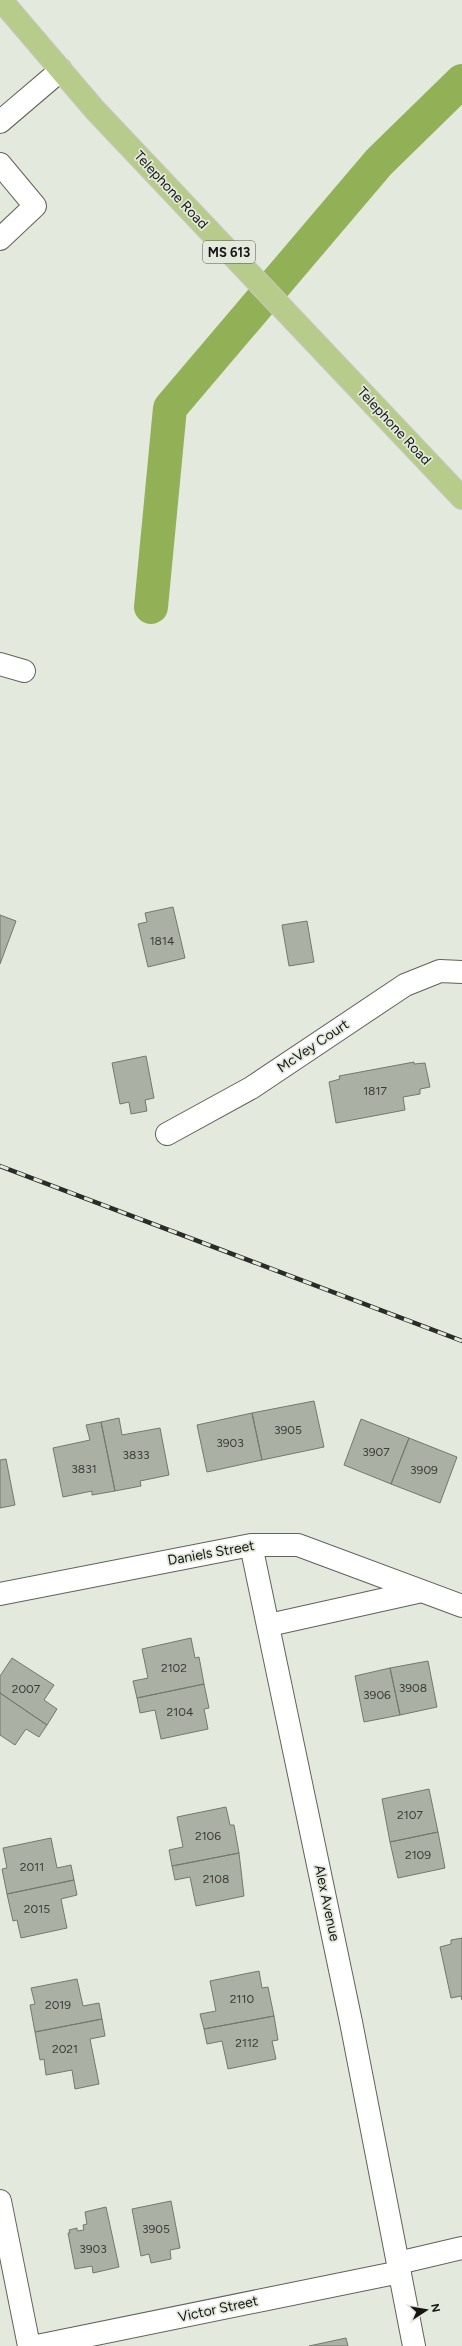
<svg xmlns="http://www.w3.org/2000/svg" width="462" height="2346" viewBox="0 0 462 2346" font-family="Figtree,sans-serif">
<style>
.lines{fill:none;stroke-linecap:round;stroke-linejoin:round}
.canal{stroke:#92b157;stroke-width:34}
.building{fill:#abb0a4;stroke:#74786d}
.minor-casing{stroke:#5f6358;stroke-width:24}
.major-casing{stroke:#c7c7c6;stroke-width:24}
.minor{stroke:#fff;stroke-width:22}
.major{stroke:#b7cc8b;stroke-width:22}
.rail-casing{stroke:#292c27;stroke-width:4.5}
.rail{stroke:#e4e9dd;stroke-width:3;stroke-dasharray:9;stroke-linecap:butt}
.labels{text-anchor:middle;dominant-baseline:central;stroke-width:3.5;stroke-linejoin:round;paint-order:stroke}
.number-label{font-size:12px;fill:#3a3c36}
.shield{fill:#e4e9dd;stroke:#52554f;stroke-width:1}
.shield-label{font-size:13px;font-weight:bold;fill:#141612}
.street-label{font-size:14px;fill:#141612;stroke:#e4e9dd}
</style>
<rect width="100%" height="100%" fill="#e4e9dd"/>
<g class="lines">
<!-- canal -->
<path class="canal" d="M 151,607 L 170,408 L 379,162 L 462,81"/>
</g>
<!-- building -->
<path class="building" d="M 173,907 L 185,958 L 148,967 L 138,924 L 147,922 L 145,913 Z
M 0,915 L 16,921 L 0,964 Z
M 307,921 L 314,962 L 289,966 L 282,925 Z
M 146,1056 L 154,1098 L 145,1100 L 147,1111 L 131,1114 L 129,1102 L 120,1104 L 112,1063 Z
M 414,1062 L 414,1064 L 425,1063 L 430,1087 L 420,1089 L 420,1094 L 403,1097 L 405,1110 L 336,1123 L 329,1082 L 340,1079 L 339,1076 Z
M 314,1401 L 324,1447 L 262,1460 L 252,1413 Z
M 252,1413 L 262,1460 L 207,1472 L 197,1425 Z
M 119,1418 L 122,1435 L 160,1428 L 169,1475 L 140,1481 L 141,1486 L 115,1491 L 101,1422 Z
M 361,1419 L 409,1438 L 391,1484 L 344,1465 Z
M 101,1422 L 115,1491 L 92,1495 L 92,1491 L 63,1497 L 53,1448 L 90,1440 L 86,1425 Z
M 409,1438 L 457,1457 L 440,1503 L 391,1484 Z
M 6,1459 L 15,1505 L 0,1508 L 0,1460 Z
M 191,1638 L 195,1658 L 199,1657 L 204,1684 L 137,1698 L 133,1681 L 148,1678 L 142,1649 Z
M 12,1658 L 54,1685 L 44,1700 L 57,1709 L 47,1725 L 0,1693 L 0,1676 Z
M 428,1661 L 437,1707 L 400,1715 L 390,1668 Z
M 390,1668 L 400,1715 L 364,1722 L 355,1676 Z
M 204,1684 L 209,1708 L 204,1709 L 208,1729 L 161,1739 L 155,1710 L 140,1713 L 137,1698 Z
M 0,1693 L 47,1725 L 39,1737 L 26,1729 L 15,1745 L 0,1735 Z
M 429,1789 L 438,1832 L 390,1842 L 382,1799 Z
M 226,1807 L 230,1825 L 234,1825 L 239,1853 L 172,1866 L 169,1850 L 183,1847 L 177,1817 Z
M 438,1832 L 445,1868 L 398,1878 L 390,1842 Z
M 51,1838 L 57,1868 L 71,1865 L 74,1880 L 7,1894 L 2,1869 L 7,1868 L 3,1848 Z
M 239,1853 L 244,1896 L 196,1906 L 190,1877 L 175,1880 L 172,1866 Z
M 74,1880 L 77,1895 L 61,1899 L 67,1928 L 21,1938 L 17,1920 L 13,1921 L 7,1894 Z
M 462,1938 L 462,2000 L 461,1996 L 451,1998 L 440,1947 L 451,1944 L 451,1940 Z
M 259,1971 L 262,1988 L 268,1987 L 274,2016 L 204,2029 L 200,2014 L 216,2011 L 210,1981 Z
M 77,1979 L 83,2006 L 99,2003 L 102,2019 L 35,2032 L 30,2005 L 35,2004 L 31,1988 Z
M 274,2016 L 278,2040 L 272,2041 L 276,2059 L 228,2069 L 222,2041 L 207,2044 L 204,2029 Z
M 102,2019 L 105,2036 L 90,2039 L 99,2084 L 75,2089 L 72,2070 L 46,2075 L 44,2059 L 40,2060 L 35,2032 Z
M 171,2201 L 180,2248 L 170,2250 L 171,2259 L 151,2263 L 149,2254 L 141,2256 L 132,2209 Z
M 106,2207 L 119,2267 L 93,2273 L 92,2266 L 75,2269 L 68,2233 L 70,2233 L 69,2230 L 77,2228 L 77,2231 L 84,2230 L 83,2225 L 87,2224 L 85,2212 Z
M 346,2338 L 348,2346 L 309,2346 Z"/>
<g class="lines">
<!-- minor casing -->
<g class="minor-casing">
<path id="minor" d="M 0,122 L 61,70
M 0,164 L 35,206 L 0,239
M 0,664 L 24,671
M 167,1134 L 251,1088 L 405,985 L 440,971 L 462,972
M 251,1545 L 351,2022 L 414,2346
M 0,1594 L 251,1545 L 298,1545 L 462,1606
M 269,1625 L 422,1591
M 0,2201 L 29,2346
M 398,2263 L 462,2248
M 37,2346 L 400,2272"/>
</g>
<!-- major casing -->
<g class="major-casing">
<path id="major" d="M 1,0 L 95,110 L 462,498"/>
</g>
<!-- minor -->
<use href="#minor" class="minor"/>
<!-- major -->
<use href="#major" class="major"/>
<!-- rail casing -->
<g class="rail-casing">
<path id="rail" d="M 0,1166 L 462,1341"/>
</g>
<!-- rail -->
<use href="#rail" class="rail"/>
</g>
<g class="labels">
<!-- number labels -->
<g class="number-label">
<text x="162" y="941">1814</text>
<text x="375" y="1091">1817</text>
<text x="288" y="1430">3905</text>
<text x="230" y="1443">3903</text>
<text x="376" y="1452">3907</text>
<text x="136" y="1455">3833</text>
<text x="84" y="1469">3831</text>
<text x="424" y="1470">3909</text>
<text x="174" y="1668">2102</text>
<text x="413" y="1688">3908</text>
<text x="26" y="1689">2007</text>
<text x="377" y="1695">3906</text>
<text x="180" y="1712">2104</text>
<text x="410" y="1815">2107</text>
<text x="208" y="1836">2106</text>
<text x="418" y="1855">2109</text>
<text x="32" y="1867">2011</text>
<text x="216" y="1879">2108</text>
<text x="37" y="1909">2015</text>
<text x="242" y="1999">2110</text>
<text x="58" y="2005">2019</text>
<text x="247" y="2043">2112</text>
<text x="65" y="2049">2021</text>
<text x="156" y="2229">3905</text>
<text x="93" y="2249">3903</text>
</g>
<!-- shield labels -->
<rect class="shield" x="203" y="241" width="52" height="22" rx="3"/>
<g class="shield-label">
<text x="229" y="252">MS 613</text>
</g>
<!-- street labels -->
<g class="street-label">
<text transform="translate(171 190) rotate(47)">Telephone Road</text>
<text transform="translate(394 426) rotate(47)">Telephone Road</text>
<text transform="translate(313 1046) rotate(-34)">McVey Court</text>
<text transform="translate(211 1553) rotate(-10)">Daniels Street</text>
<text transform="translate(327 1903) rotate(78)">Alex Avenue</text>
<text transform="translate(218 2309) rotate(-12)">Victor Street</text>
</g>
</g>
<!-- north arrow -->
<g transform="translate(426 2310) rotate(78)" stroke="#e4e9dd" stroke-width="3" paint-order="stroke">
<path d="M0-3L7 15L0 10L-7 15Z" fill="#141612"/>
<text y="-6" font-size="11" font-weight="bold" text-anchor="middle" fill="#141612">N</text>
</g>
</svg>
